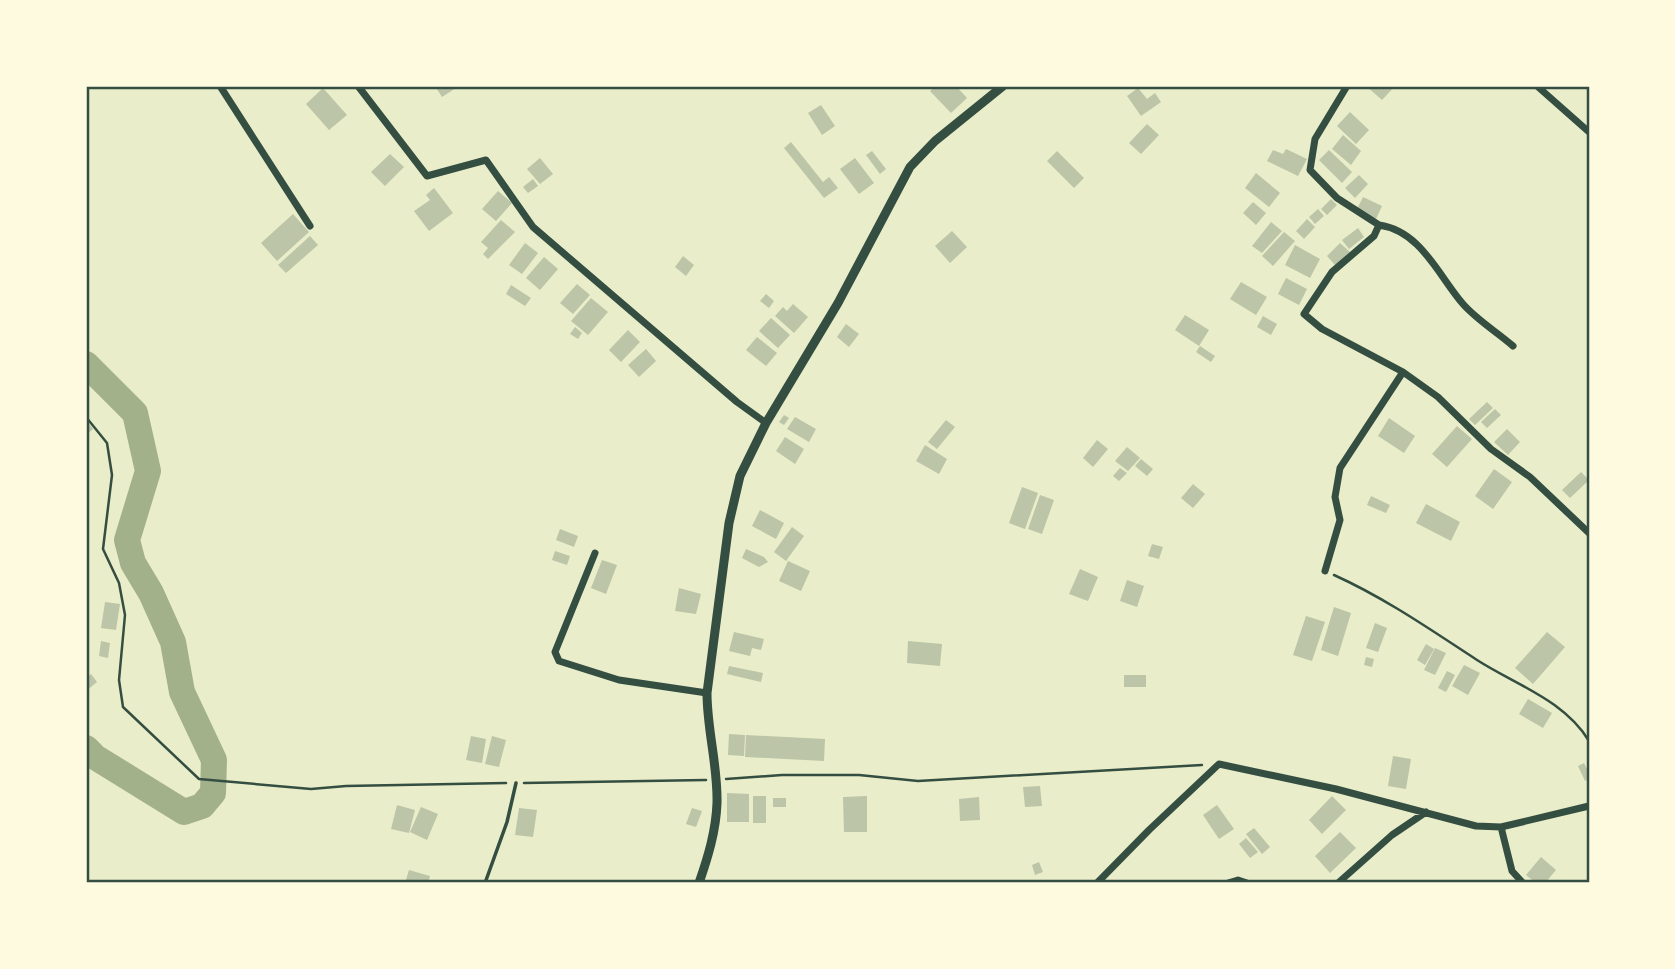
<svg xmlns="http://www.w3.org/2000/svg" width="1675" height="969" viewBox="0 0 1675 969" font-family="'Varela Round',sans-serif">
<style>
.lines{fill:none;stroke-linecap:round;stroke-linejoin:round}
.river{stroke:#a3b18a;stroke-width:26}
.building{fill:#bcc5a7}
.path{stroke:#344e41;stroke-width:2.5}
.service{stroke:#344e41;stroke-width:3.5}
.minor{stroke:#344e41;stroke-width:7}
.tertiary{stroke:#344e41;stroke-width:9}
.neatline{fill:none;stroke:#344e41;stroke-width:2.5}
</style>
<rect width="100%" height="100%" fill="#e9edc9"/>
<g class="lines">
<!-- river -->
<path class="river" d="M 86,364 L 135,413 L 148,471 L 127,540 L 133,563 L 151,593 L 173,642 L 182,692 L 214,760 L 213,793 L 202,806 L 184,812 L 95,757 L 86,748"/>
</g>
<!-- building -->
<path class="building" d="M 435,86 L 459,86 L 442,97 Z
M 936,86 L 956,86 L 967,98 L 951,113 L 930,91 Z
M 1366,86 L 1395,86 L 1382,100 Z
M 323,88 L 347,115 L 329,130 L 306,104 Z
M 1138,88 L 1147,99 L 1155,93 L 1161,102 L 1141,116 L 1127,96 Z
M 821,105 L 835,126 L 822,135 L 808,113 Z
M 1350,112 L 1369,130 L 1356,144 L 1337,126 Z
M 1147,124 L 1159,135 L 1141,154 L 1129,143 Z
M 1343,135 L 1361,151 L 1351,165 L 1332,149 Z
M 791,142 L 823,182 L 829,177 L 838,188 L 824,198 L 784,148 Z
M 1286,149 L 1307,159 L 1298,176 L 1267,161 L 1273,150 L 1283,154 Z
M 1329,150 L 1352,172 L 1342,183 L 1319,160 Z
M 872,151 L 886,169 L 880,174 L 866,155 Z
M 1057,151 L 1084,178 L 1074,188 L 1047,161 Z
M 390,154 L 404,167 L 385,186 L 371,172 Z
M 540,158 L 553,174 L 540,184 L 527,169 Z
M 855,158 L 874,183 L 859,194 L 840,169 Z
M 1256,173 L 1280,193 L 1269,207 L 1245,188 Z
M 1359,175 L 1368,184 L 1355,198 L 1345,188 Z
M 533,179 L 538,186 L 528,193 L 523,187 Z
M 434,188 L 453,213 L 429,231 L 414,211 L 430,200 L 426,195 Z
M 498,191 L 512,203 L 496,221 L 482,209 Z
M 1363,197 L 1382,206 L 1376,219 L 1357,209 Z
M 1331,199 L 1337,205 L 1327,215 L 1321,209 Z
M 1253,202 L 1266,213 L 1256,225 L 1243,213 Z
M 1318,209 L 1324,216 L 1315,224 L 1309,217 Z
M 293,214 L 309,232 L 277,261 L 261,243 Z
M 1307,219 L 1315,227 L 1304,239 L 1296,231 Z
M 501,220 L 515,232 L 488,259 L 483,254 L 488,248 L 481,242 Z
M 1271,222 L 1282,231 L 1262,253 L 1252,246 Z
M 1358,228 L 1364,237 L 1349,249 L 1342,240 Z
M 952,231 L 967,247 L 950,263 L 935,246 Z
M 1284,232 L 1295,241 L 1273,266 L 1262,256 Z
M 310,236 L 318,245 L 286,273 L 278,265 Z
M 525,243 L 538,253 L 522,274 L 509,265 Z
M 1340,243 L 1350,252 L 1336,266 L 1327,256 Z
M 1295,245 L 1320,259 L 1310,278 L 1285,265 Z
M 683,256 L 694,265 L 686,276 L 675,267 Z
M 544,257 L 558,269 L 540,290 L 526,278 Z
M 1286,278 L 1307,289 L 1299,305 L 1278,294 Z
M 1241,282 L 1267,297 L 1256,315 L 1230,299 Z
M 577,284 L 590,295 L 573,314 L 560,303 Z
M 511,285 L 531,298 L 525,306 L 506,294 Z
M 766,294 L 774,301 L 769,308 L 760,301 Z
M 591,298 L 608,312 L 588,335 L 571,321 Z
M 793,304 L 808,317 L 794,333 L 775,316 L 783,307 L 787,311 Z
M 1185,315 L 1209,330 L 1199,346 L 1175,330 Z
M 1263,316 L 1277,324 L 1271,335 L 1257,327 Z
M 771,318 L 790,335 L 778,348 L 759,331 Z
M 846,324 L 859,334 L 849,347 L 837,337 Z
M 575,327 L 582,333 L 578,339 L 570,334 Z
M 628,330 L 640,342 L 621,362 L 609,350 Z
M 757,337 L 777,353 L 766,366 L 746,350 Z
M 1200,346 L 1215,356 L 1211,362 L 1196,352 Z
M 646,349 L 656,361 L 639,377 L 628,365 Z
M 1487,402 L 1493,408 L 1475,425 L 1469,419 Z
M 1495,409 L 1501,415 L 1487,428 L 1481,422 Z
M 784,415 L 789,418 L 784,425 L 779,422 Z
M 795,417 L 816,429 L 809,442 L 787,429 Z
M 1389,418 L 1415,436 L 1404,453 L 1378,436 Z
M 86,420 L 93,429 L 86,435 Z
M 946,420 L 955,427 L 937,449 L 928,442 Z
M 1457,426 L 1472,439 L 1447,467 L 1432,454 Z
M 1507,429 L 1520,442 L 1508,455 L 1494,442 Z
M 785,437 L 804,449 L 795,464 L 776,451 Z
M 1097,440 L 1108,449 L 1093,467 L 1083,458 Z
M 925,445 L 947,459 L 939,474 L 916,461 Z
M 1127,447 L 1140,458 L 1128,471 L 1115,461 Z
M 1141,459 L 1153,469 L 1147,476 L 1135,466 Z
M 1120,468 L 1127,473 L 1119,481 L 1113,476 Z
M 1494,469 L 1512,482 L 1493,509 L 1475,496 Z
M 1581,472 L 1589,480 L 1570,498 L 1562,490 Z
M 1193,484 L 1205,494 L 1193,508 L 1181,498 Z
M 1022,487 L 1038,493 L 1025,529 L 1009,523 Z
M 1040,495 L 1054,500 L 1042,534 L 1028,529 Z
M 1371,496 L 1390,505 L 1386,513 L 1367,505 Z
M 1426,504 L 1460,522 L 1451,541 L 1416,523 Z
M 760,510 L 784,523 L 776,539 L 752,526 Z
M 792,527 L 804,536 L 786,561 L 774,552 Z
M 560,529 L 578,536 L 574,547 L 556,540 Z
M 1152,544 L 1163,547 L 1159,559 L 1148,556 Z
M 746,549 L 764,557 L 768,562 L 759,567 L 742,558 Z
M 555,551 L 570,556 L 567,565 L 552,560 Z
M 602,560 L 617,565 L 606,594 L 591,588 Z
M 788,561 L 810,571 L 801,591 L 779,581 Z
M 1080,569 L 1098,577 L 1088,601 L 1069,594 Z
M 1127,580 L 1144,586 L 1137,607 L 1120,601 Z
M 679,588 L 701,594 L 696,614 L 675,611 Z
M 105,602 L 120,604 L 116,630 L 101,628 Z
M 1334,607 L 1351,613 L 1338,656 L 1321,650 Z
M 1306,616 L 1325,622 L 1312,661 L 1293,655 Z
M 1375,623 L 1387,628 L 1378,652 L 1366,648 Z
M 734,632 L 764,639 L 761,650 L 752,648 L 750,656 L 729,651 Z
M 1547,632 L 1565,647 L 1533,684 L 1515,668 Z
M 101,641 L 110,643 L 108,658 L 99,656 Z
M 908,641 L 942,644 L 940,666 L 907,663 Z
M 1426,644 L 1434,649 L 1425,665 L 1417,660 Z
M 1435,648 L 1446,653 L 1435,675 L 1424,670 Z
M 1366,657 L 1374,659 L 1372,667 L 1364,665 Z
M 1464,665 L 1480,673 L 1468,695 L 1452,686 Z
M 729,666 L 763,673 L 761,682 L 727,674 Z
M 1447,671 L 1455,675 L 1446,692 L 1438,688 Z
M 91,674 L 97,682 L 86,691 L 86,678 Z
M 1124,675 L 1146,675 L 1146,687 L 1124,687 Z
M 1528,699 L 1552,713 L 1543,728 L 1519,714 Z
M 729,734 L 745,735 L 744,756 L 728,755 Z
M 746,735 L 825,739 L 824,761 L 745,757 Z
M 471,736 L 486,739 L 482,763 L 466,760 Z
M 492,736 L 506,740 L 499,767 L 485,764 Z
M 1393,756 L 1411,759 L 1406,789 L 1388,786 Z
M 1584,763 L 1589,773 L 1589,779 L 1585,781 L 1578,766 Z
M 1040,786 L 1042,806 L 1025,807 L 1023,787 Z
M 727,793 L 749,794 L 749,822 L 727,822 Z
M 753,796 L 766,796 L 766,823 L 753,823 Z
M 867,796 L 867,832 L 844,832 L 843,797 Z
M 1332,796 L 1346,810 L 1322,834 L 1309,820 Z
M 979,797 L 980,820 L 960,821 L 959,799 Z
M 773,798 L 786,798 L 786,807 L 773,807 Z
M 397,805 L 415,810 L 409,833 L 391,829 Z
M 1217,805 L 1234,829 L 1219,839 L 1203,815 Z
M 421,807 L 438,814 L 427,840 L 410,832 Z
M 519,808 L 537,810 L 533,837 L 515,835 Z
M 692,808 L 702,811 L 696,827 L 686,824 Z
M 1254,828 L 1270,847 L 1262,854 L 1246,834 Z
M 1340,832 L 1356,848 L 1330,873 L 1315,856 Z
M 1246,838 L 1258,852 L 1250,858 L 1239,844 Z
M 1541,857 L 1556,870 L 1545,883 L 1536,883 L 1526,875 Z
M 1039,862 L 1043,872 L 1035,875 L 1032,865 Z
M 409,870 L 430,876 L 428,883 L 405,883 Z"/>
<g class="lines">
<!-- path -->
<path class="path" d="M 86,417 L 107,443 L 112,475 L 103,549 L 119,583 L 125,615 L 119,680 L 123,707 L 199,779 L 311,789 L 346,786 L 506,783
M 1334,575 C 1385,598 1431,630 1477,660 C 1516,685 1564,700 1589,741
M 726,779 L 782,775 L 859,775 L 918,781 L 1202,765
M 524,783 L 706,780"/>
<!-- service -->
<path class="service" d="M 485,883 L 507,822 L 516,783"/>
<!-- minor -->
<path class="minor" d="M 220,86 L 310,226
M 358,86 L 427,176 L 486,160 L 533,227 L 737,402 L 766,423
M 1537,86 L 1589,132
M 1379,225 C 1421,231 1438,275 1463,304 C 1477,320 1497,332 1513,346
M 1403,372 L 1438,397 L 1491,449 L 1530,477 L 1589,533
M 595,553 L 555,652 L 559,661 L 619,680 L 707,693
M 1325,571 L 1340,520 L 1335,497 L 1340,468 L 1403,372 L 1322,329 L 1304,314 L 1332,272 L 1374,236 L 1379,225 L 1337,198 L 1310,170 L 1315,139 L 1347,86
M 1501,827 L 1512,871 L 1523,883
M 1097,883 L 1149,830 L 1219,764 L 1336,789 L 1476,826 L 1501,827 L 1589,806
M 1228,883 L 1238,880 L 1247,883
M 1338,883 L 1392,835 L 1426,812"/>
<!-- tertiary -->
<path class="tertiary" d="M 699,883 C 708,857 716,831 717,803 C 718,766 707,730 707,693 L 729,523 L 740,476 L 766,423 L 838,303 L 910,167 L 935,141 L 1003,86"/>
</g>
<!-- border -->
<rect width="1675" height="969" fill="none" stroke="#fefae0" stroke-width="175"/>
<rect x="88" y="88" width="1500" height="793" class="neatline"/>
</svg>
